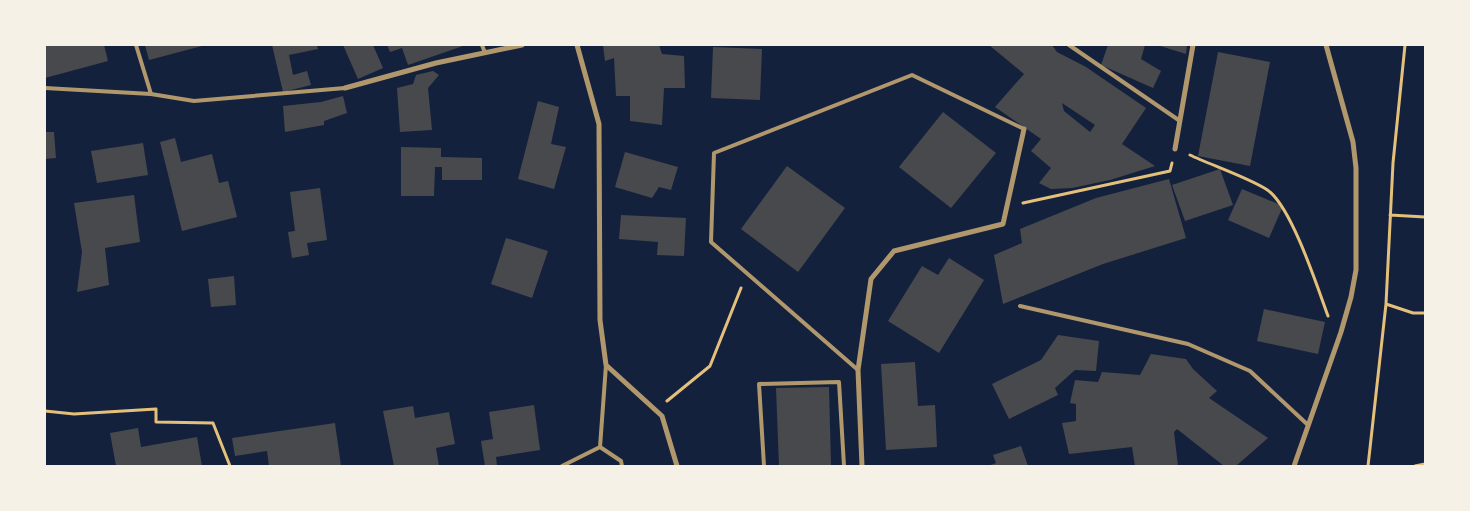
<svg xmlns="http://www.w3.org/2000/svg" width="1470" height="511" viewBox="0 0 1470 511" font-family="'DM Sans',sans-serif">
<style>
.building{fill:#48494c;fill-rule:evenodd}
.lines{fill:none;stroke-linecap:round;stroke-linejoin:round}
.path{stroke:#e5c07b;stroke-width:3}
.service{stroke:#b1986c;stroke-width:4}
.minor{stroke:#b1986c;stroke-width:5}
</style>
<rect width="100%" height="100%" fill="#14213d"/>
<!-- building -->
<path class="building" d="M 45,45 L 104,45 L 108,61 L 45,78 Z
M 145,45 L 202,45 L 202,46 L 149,60 Z
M 272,45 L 317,45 L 318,49 L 289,55 L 293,75 L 307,71 L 311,85 L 283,92 Z
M 343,45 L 373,45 L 383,68 L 358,79 Z
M 387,45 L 466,45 L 408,65 L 402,48 L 390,52 Z
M 603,45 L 659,45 L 662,54 L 684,56 L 685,88 L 664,88 L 662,125 L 630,121 L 630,96 L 616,96 L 614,58 L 605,61 Z
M 989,45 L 1052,45 L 1057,52 L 1086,67 L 1146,108 L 1122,144 L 1155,166 L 1110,180 L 1072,188 L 1051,189 L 1039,183 L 1051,168 L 1031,151 L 1041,139 L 995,107 L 1024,74 ZM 1062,103 L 1095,125 L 1090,132 L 1064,111 Z
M 1108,45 L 1145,45 L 1141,59 L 1161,71 L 1153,88 L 1101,65 Z
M 1157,45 L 1187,45 L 1186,54 Z
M 713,47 L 762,49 L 760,100 L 711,98 Z
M 1218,52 L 1270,62 L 1250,166 L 1198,156 Z
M 433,71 L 439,75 L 428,88 L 432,130 L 400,132 L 397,88 L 413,84 L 416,75 Z
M 343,96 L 347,113 L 324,121 L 324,125 L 285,132 L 283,106 L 321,102 Z
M 538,101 L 559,107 L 551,144 L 566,147 L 554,189 L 518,179 Z
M 943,112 L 996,153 L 951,208 L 899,167 Z
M 45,132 L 54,132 L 56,158 L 45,159 Z
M 175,138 L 181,162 L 212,154 L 219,183 L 228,181 L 237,217 L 182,231 L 160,142 Z
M 143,143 L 148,175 L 97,183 L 91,151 Z
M 401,147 L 441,148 L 441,157 L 482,158 L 482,180 L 442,180 L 442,167 L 435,167 L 434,196 L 401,196 Z
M 625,152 L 678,167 L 671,190 L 659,187 L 652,198 L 615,187 Z
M 787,166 L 845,208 L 798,272 L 741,229 Z
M 1220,169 L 1233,205 L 1185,221 L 1172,185 Z
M 1169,179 L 1186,238 L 1103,264 L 1003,304 L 994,255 L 1022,243 L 1020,229 L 1096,198 Z
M 320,188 L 327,240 L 307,243 L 309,255 L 292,258 L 288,232 L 295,231 L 290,192 Z
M 1242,189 L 1283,206 L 1269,238 L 1228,220 Z
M 134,195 L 140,242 L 105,248 L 109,285 L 77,292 L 82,252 L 74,203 Z
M 621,215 L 686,218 L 684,256 L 657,255 L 658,242 L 619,239 Z
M 506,238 L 548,251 L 532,298 L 491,284 Z
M 949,258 L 984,280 L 939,353 L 888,321 L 922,266 L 938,275 Z
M 234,276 L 236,305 L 211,307 L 208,279 Z
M 1264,309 L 1325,322 L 1318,354 L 1257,341 Z
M 1058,335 L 1099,341 L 1096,371 L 1075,370 L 1055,388 L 1058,395 L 1009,419 L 992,384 L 1041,360 Z
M 1151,354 L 1186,359 L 1193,369 L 1217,391 L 1209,398 L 1268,438 L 1236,466 L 1224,466 L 1177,429 L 1174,432 L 1178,466 L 1135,466 L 1132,447 L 1069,454 L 1062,423 L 1076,421 L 1076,404 L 1070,403 L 1075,380 L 1098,382 L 1102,372 L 1140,375 Z
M 915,362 L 918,406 L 935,405 L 937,447 L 886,450 L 881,364 Z
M 829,387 L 831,466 L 779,466 L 776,388 Z
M 534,405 L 540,450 L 496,457 L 497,466 L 485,466 L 481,441 L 493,439 L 489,412 Z
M 413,406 L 415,418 L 449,412 L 455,444 L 436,448 L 439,466 L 394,466 L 383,411 Z
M 335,423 L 341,466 L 269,466 L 267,451 L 235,456 L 232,438 Z
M 138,428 L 141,447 L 197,437 L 202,466 L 116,466 L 110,433 Z
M 1021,446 L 1028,466 L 988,466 L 996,463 L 993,455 Z"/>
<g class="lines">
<!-- path -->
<path class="path" d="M 1405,45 L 1393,163 L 1386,304 L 1413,313 L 1425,313
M 1190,155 C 1208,164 1258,181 1270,192 C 1293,212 1317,286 1328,316
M 1023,203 L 1170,171 L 1172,163
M 1390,215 L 1425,217
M 667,401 L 710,366 L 741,288
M 45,411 L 74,414 L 156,409 L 156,422 L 213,423 L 230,466
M 1368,466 L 1386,304
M 1415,466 L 1425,464"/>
<!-- service -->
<path class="service" d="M 136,45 L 151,94
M 482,45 L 485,53
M 1069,45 L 1180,121
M 45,88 L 151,94 L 194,101 L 345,88
M 1020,306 L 1188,344 L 1250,371 L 1308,425
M 858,370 L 711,242 L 714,153 L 912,75 L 1024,129
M 600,447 L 621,461 L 622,466
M 562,466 L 600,447 L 606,365
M 764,466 L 759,384 L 839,382 L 844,466"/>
<!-- minor -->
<path class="minor" d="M 577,45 L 599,124 L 600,320 L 606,365 L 662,416 L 677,466
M 345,88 L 436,63 L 522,45
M 1175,149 L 1193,45
M 862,466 L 858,370 L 871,279 L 894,251 L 1003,224 L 1024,129
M 1294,466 L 1341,332 L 1351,297 L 1356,270 L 1356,168 L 1353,142 L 1326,45"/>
</g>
<!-- border -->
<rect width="1470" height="511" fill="none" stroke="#f6f1e7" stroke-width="92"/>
</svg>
